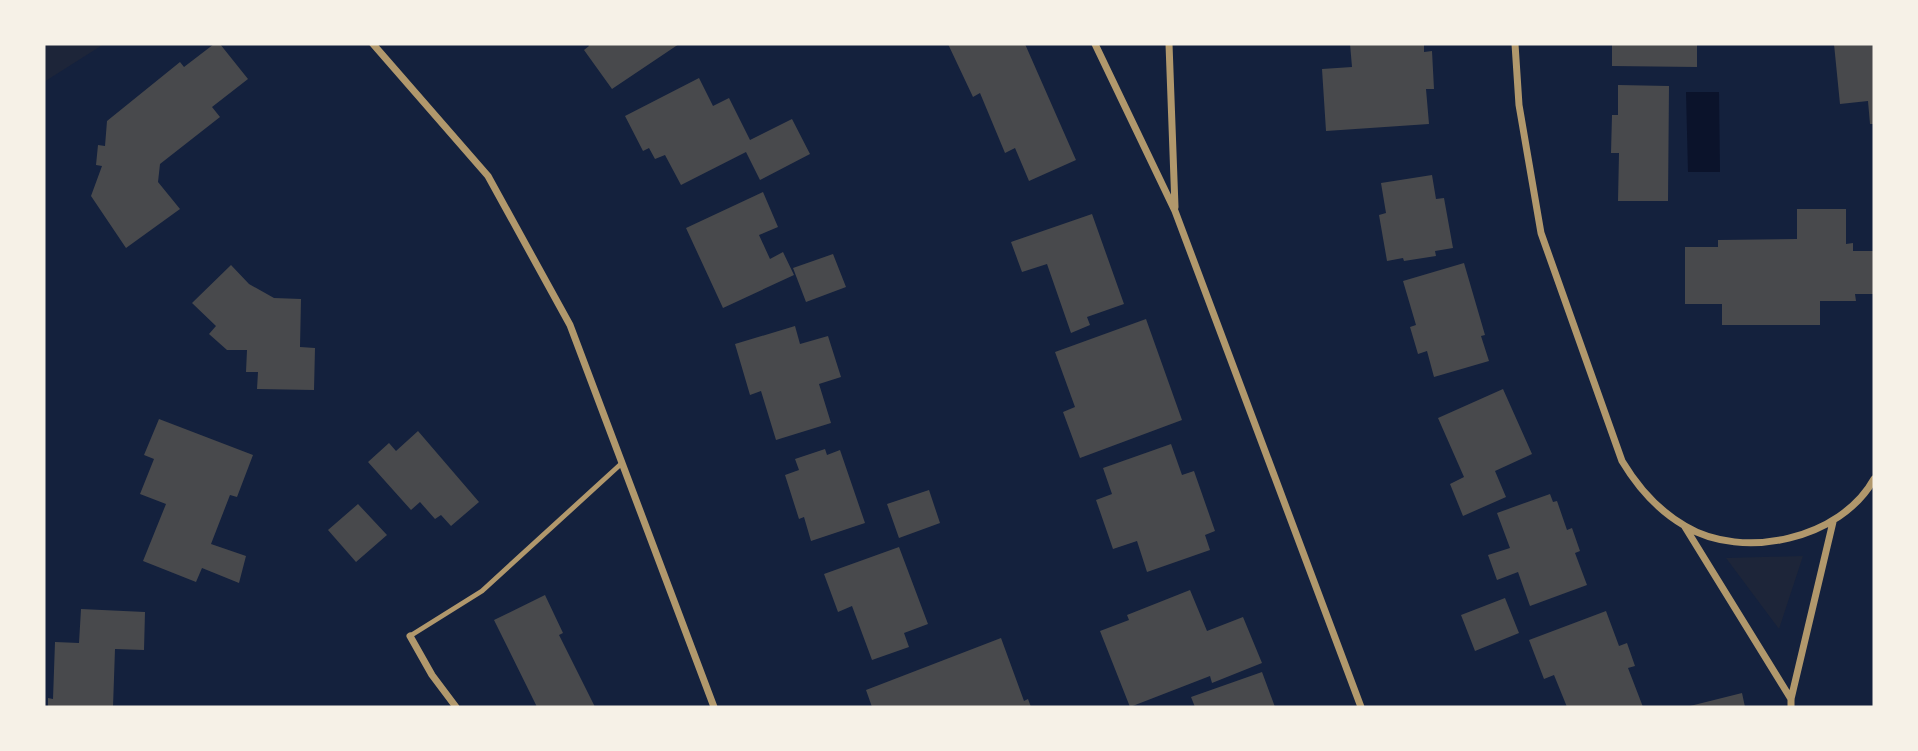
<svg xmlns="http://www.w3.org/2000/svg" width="1918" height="751" viewBox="0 0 1918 751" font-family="'Nunito Sans',sans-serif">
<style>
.green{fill:#1d2539}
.water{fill:#0b132b}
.building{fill:#48494c}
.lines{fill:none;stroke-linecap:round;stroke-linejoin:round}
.service{stroke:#b1986c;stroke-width:5}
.minor{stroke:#b1986c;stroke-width:7}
</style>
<rect width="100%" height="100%" fill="#14213d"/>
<!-- green -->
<path class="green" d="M 44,44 L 104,44 L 44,82 Z
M 1803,556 L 1779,629 L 1726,558 Z"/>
<!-- water -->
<path class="water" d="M 1686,92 L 1719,92 L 1720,172 L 1688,172 Z"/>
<!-- building -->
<path class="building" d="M 214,44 L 220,44 L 248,79 L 212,107 L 220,117 L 160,164 L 158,182 L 180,209 L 126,248 L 91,196 L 102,166 L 96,165 L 98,145 L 105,146 L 107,121 L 180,62 L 184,67 Z
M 588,44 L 679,44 L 612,89 L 584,50 L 589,46 Z
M 948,44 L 1025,44 L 1076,160 L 1029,181 L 1015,148 L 1005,153 L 980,93 L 973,97 Z
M 1350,44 L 1424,44 L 1424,52 L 1432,51 L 1434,89 L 1426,89 L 1429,124 L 1326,131 L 1322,69 L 1352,67 Z
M 1612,44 L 1697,44 L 1697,67 L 1612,66 Z
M 1834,44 L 1874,44 L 1874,124 L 1870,124 L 1868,101 L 1840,104 Z
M 699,78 L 713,106 L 729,98 L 750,140 L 792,119 L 810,154 L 760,180 L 746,152 L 681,185 L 665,155 L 655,159 L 649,148 L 643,151 L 625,116 Z
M 1618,85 L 1669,86 L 1668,201 L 1618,201 L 1619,153 L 1611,153 L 1612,115 L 1618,115 Z
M 1432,175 L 1436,199 L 1444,198 L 1453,248 L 1435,251 L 1436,256 L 1404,261 L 1403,258 L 1387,261 L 1379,215 L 1386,213 L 1381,183 Z
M 763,192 L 778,227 L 759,235 L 770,259 L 783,252 L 794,275 L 723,308 L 686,228 Z
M 1797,209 L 1846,209 L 1846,244 L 1853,243 L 1853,251 L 1874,251 L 1874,294 L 1855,294 L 1856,301 L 1820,301 L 1820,325 L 1722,325 L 1722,304 L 1685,304 L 1685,247 L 1718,247 L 1718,240 L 1797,239 Z
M 1092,214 L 1124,304 L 1087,317 L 1090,325 L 1071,333 L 1047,264 L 1022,272 L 1011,242 Z
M 833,254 L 846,287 L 806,302 L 793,268 Z
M 1464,263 L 1485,335 L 1481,336 L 1489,361 L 1434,377 L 1427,351 L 1418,354 L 1410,327 L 1416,325 L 1403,281 Z
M 231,265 L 249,284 L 274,298 L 301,299 L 300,347 L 315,348 L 314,390 L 257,389 L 258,372 L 246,372 L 247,350 L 227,350 L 209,334 L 216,326 L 192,303 Z
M 1146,319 L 1182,420 L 1080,458 L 1063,412 L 1075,407 L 1055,352 Z
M 795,326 L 800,344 L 828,336 L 841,377 L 819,384 L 831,423 L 776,440 L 761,391 L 750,395 L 735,344 Z
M 1503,389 L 1532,454 L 1495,471 L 1506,497 L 1463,516 L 1450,484 L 1464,477 L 1438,418 Z
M 159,419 L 253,455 L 237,497 L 230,495 L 211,544 L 246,556 L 239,583 L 202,568 L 196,582 L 143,561 L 166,504 L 140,494 L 154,459 L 144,455 Z
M 418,431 L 479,502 L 451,526 L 441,515 L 435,519 L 420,502 L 411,510 L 368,462 L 389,443 L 396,451 Z
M 1171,444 L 1182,475 L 1194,471 L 1215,531 L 1205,535 L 1210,550 L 1147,572 L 1137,541 L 1113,549 L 1096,500 L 1112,494 L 1103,468 Z
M 825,449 L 827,455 L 840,450 L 865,523 L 811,541 L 804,517 L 799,519 L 785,475 L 799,470 L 795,459 Z
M 929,490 L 940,523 L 899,538 L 887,504 Z
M 1550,494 L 1553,502 L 1557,501 L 1567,530 L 1572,528 L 1580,551 L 1575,553 L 1587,585 L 1530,606 L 1518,572 L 1497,580 L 1488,555 L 1510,548 L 1497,513 Z
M 358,504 L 387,535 L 356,562 L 328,530 Z
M 899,547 L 928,624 L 904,633 L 909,647 L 872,660 L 852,606 L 838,612 L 824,574 Z
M 1190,590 L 1207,631 L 1243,617 L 1262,663 L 1212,683 L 1210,676 L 1130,707 L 1100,631 L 1129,620 L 1127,615 Z
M 545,595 L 563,633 L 559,635 L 595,707 L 537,707 L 494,620 Z
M 1505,598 L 1519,633 L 1475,651 L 1461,615 Z
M 81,609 L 145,612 L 144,650 L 115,649 L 113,707 L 48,707 L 48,698 L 53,699 L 55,642 L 79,643 Z
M 1606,611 L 1619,646 L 1627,643 L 1635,666 L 1628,668 L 1643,707 L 1567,707 L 1554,675 L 1544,679 L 1529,640 Z
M 1001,638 L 1024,701 L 1028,699 L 1031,707 L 872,707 L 866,690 Z
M 1262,672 L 1275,707 L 1195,707 L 1191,697 Z
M 1742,693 L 1745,707 L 1690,707 L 1690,706 Z"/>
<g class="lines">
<!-- service -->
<path class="service" d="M 410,636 L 482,591 L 622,463"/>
<!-- minor -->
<path class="minor" d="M 373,44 L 488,176 L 570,325 L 714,707
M 1095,44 L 1175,211 L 1361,707
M 1169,44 L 1175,207
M 1515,44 L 1519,105 L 1541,233 L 1622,461 C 1637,486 1659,511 1685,526 C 1743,561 1841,539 1874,479
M 1685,527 L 1791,699
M 410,636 L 432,675 L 456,707
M 1791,707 L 1791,699 L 1833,522"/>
</g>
<!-- border -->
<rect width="1918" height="751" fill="none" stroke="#f6f1e7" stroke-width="91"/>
</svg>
